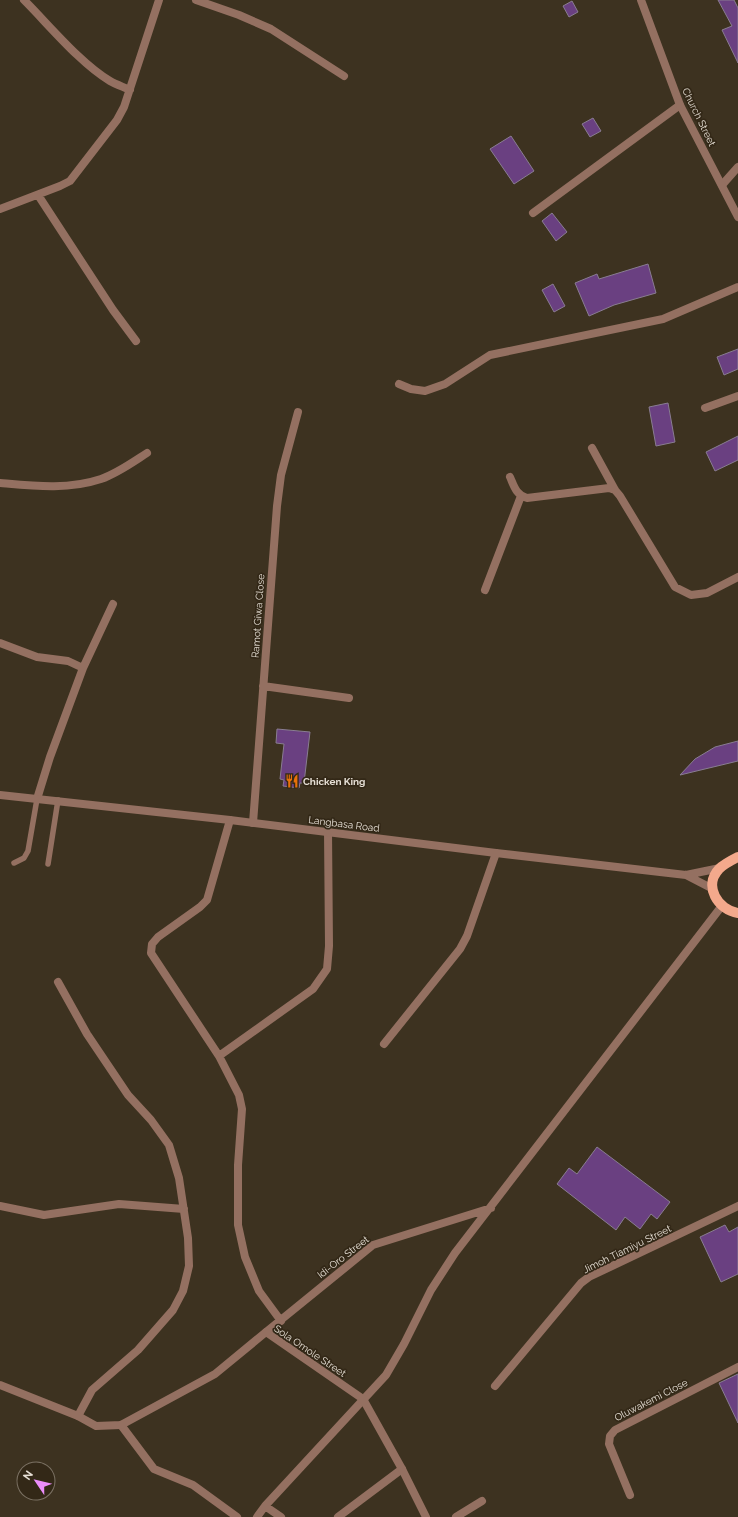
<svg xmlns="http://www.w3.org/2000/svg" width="738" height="1517" viewBox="0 0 738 1517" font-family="Raleway,sans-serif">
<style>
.building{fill:#6a4081;stroke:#897d91}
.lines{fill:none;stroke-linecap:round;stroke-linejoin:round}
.service{stroke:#947061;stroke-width:5.5}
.minor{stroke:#947061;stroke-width:8}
.tertiary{stroke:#947061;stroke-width:8}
.primary{stroke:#f3a98c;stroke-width:10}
.labels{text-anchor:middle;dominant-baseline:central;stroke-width:3.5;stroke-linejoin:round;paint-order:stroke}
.street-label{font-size:10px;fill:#e6dfd5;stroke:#332817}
.poi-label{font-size:10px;font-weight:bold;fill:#e6dfd5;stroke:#332817;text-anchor:start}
</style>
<rect width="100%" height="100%" fill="#3d3220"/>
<!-- building -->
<path class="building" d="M 718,0 L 734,0 L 738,8 L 738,63 L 722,30 L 732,26 Z
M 572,1 L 578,12 L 569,17 L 563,6 Z
M 593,118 L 601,131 L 590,137 L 582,124 Z
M 511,136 L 534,171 L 514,184 L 490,149 Z
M 552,213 L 567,232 L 556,241 L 542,221 Z
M 648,264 L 656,293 L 614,305 L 589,316 L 575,283 L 597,274 L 599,279 Z
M 553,284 L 565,306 L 554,312 L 542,290 Z
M 738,349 L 738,369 L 724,375 L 717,357 Z
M 668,403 L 675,442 L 656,446 L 649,407 Z
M 738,436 L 738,460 L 715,471 L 706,452 Z
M 277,729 L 310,732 L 304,783 L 300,783 L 299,788 L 283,786 L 284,780 L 280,779 L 284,744 L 276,743 Z
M 738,741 L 738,761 L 680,775 L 695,759 L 715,747 Z
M 597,1147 L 670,1202 L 657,1219 L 651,1214 L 640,1229 L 625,1217 L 616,1230 L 557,1184 L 569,1168 L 577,1174 Z
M 725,1225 L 729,1232 L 738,1227 L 738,1274 L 721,1282 L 700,1237 Z
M 738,1374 L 738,1423 L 719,1383 Z"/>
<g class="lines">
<!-- service -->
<path class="service" d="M 14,863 L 24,858 L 28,851 L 37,799
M 48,864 L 58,800"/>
<!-- minor -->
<path class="minor" d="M 24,0 C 49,25 80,63 110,81 C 117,85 124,87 130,90
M 196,0 L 239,15 L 271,29 L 344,76
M 722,185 L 738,167
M 38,195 L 113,310 L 136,341
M 0,209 L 60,186 L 70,181 L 117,120 L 124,107 L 159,0
M 533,213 L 680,105
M 399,384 L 411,389 L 425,391 L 445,384 L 490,355 L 663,319 L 738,287
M 705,408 L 738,396
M 592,448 L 615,490 L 620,496 L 675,587 L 691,595 L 707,593 L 738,577
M 510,477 C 514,486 516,495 527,498 L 609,488 L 615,490
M 0,483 C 34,486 68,490 101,479 C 118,473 133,462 147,453
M 485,590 L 521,496
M 0,643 L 37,657 L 68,661 L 83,668
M 263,686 L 349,698
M 37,799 L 50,757 L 83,668 L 113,604
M 230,820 L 207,900 L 200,907 L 158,937 L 152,944 L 151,953 L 219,1056 L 239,1095 L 242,1109 L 238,1165 L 238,1225 L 245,1257 L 259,1291 L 281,1321
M 253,823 L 277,506 L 281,475 L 298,412
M 58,982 L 87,1034 L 128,1095 L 151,1120 L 169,1145 L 179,1178 L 188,1238 L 189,1266 L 183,1291 L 173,1310 L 138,1350 L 92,1390 L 78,1416
M 384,1044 L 460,949 L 467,936 L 496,853
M 219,1056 L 313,989 L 327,969 L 329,946 L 328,831
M 0,1206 L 44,1215 L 119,1204 L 184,1209
M 266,1332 L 373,1245 L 491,1208
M 495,1386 L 581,1283 L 589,1277 L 738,1206
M 121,1425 L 154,1469 L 193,1485 L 237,1517
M 630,1495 L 609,1444 L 610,1436 L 615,1430 L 738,1367
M 265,1506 L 281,1517
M 257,1517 L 265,1506 L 386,1375 L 404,1344 L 431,1290 L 455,1253 L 721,907
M 338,1517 L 402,1469
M 456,1517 L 482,1501"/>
<!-- tertiary -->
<path class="tertiary" d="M 641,0 L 680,105 L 738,217
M 0,795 L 230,820 L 496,853 L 686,875 L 720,868
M 686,875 L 713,889
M 0,1385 L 78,1416 L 96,1426 L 121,1425 L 215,1374 L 266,1332 L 363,1399 L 402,1469 L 426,1517"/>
<!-- primary -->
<path class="primary" d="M 738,857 C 732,860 724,864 719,869 C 703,886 718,910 738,913"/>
</g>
<!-- icons -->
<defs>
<g id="restaurant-bare" transform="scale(1.08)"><path d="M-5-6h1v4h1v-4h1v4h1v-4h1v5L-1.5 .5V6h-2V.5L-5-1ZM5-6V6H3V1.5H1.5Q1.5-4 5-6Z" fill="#e8710a" stroke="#332817" stroke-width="2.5" paint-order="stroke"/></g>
</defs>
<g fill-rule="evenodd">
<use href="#restaurant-bare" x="292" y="781"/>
</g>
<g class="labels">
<!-- street labels -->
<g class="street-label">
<text transform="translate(699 117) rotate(64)">Church Street</text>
<text transform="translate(258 616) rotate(-86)">Ramot Giwa Close</text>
<text transform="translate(344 824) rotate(7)">Langbasa Road</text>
<text transform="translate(627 1249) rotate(-26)">Jimoh Tiamiyu Street</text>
<text transform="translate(343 1257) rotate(-38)">Idi-Oro Street</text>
<text transform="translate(310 1351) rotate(34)">Sola Omole Street</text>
<text transform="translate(651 1400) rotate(-27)">Oluwakemi Close</text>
</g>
<!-- poi labels -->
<g class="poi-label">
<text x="303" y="781">Chicken King</text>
</g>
</g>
<!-- north arrow -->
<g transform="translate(36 1481) rotate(305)"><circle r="19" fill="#332817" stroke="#7b7163"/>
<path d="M0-3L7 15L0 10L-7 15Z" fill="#eb8dfb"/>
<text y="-6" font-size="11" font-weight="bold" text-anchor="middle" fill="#e6dfd5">N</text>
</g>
</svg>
